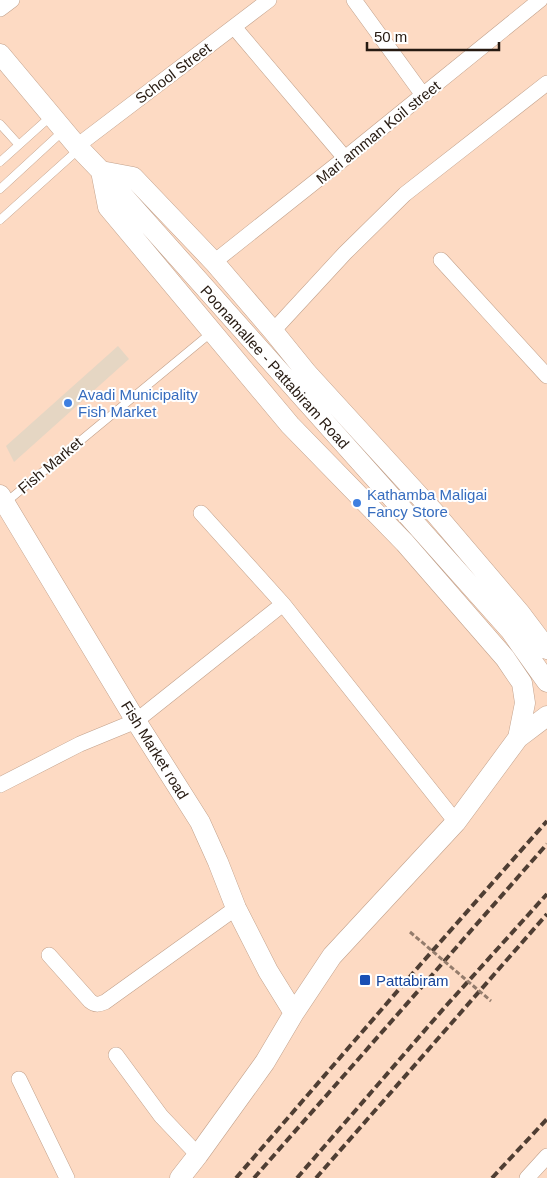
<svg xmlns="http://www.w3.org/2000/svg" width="547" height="1178" viewBox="0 0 547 1178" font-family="Arial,sans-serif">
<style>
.commercial{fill:#e5d6c3}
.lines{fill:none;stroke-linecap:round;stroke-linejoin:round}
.service-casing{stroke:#c2a18b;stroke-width:9}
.minor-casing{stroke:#c2a18b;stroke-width:16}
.tertiary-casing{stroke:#c2a18b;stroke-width:21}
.service{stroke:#fff;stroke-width:8}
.minor{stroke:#fff;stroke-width:15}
.tertiary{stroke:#fff;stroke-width:20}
.rail{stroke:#4f3e33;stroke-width:4;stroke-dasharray:8 4;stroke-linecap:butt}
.path-bridge{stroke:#947c6c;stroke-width:3;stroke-dasharray:5 2.5;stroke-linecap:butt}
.shop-dot{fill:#3f7fe0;stroke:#fff;stroke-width:2}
.transit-dot{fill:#1a4fb4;stroke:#fff;stroke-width:2}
.labels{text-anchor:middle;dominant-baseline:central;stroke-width:4;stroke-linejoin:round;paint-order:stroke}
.street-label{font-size:15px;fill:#261a11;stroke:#fff}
.shop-label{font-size:15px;fill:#366cbe;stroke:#fff;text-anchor:start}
.transit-label{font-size:15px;fill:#164399;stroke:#fff;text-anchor:start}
</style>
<rect width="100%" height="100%" fill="#fddac3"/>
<!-- commercial -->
<path class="commercial" d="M 118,346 L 129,359 L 14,462 L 6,446 Z"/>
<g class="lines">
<!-- service casing -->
<g class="service-casing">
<path id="service" d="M 0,124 L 19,145
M 0,162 L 50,117
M 0,189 L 63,131
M 0,220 L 79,149
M 5,503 L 212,332"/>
</g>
<!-- minor casing -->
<g class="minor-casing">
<path id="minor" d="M 354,0 L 423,95
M 0,9 L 12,0
M 234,27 L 345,158
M 77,146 L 269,0
M 441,260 L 547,376
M 214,262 L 345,158 L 540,0
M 273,331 L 345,253 L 405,194 L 547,83
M 201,513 L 283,604 L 456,822
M 0,785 L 80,744 L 136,721 L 283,604
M 49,955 L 90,1001 C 95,1005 98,1005 105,1002 L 236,908
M 116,1055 L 161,1116 L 198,1155
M 19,1079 L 67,1178
M 527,1178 L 547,1156"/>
</g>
<!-- tertiary casing -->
<g class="tertiary-casing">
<path id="tertiary" d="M 0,54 L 77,146 L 101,171 L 510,630 L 547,682
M 101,171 L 108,207 L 290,425 L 405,543 L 505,658 L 522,683 L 525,703 L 518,738 L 456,822 L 332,956 L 294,1013 L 265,1062 L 198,1155 L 180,1178
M 101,171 L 133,177 L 214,262 L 273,331 L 307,373 L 434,512 L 520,613 L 547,649
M 0,495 L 136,721 L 200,822 L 218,862 L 236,908 L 268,971 L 294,1013
M 518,738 L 547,716"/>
</g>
<!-- service -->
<use href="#service" class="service"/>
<!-- minor -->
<use href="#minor" class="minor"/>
<!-- tertiary -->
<use href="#tertiary" class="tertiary"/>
<!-- rail -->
<path class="rail" d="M 236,1178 L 420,965 L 547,821
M 254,1178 L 547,844
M 297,1178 L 445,1007 L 547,894
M 316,1178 L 547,914
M 492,1178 L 547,1119"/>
<!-- path-bridge -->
<path class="path-bridge" d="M 410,932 L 491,1001"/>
</g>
<!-- markers -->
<g class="shop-dot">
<circle cx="68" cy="403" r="5"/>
<circle cx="357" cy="503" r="5"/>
</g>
<rect class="transit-dot" x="359" y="974" width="12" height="12" rx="2.5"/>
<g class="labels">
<!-- street labels -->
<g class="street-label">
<text transform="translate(173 73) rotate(-37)">School Street</text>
<text transform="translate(378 132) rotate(-39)">Mari amman Koil street</text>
<text transform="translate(275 367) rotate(48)">Poonamallee - Pattabiram Road</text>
<text transform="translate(50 465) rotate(-40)">Fish Market</text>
<text transform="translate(155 750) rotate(58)">Fish Market road</text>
</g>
<!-- shop labels -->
<g class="shop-label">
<text x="78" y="394">Avadi Municipality<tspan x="78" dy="17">Fish Market</tspan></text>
<text x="367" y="494">Kathamba Maligai<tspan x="367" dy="17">Fancy Store</tspan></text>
</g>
<!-- transit labels -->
<g class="transit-label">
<text x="376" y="980">Pattabiram</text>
</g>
</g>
<!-- scale -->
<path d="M367 42v8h132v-8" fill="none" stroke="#261a11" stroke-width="2.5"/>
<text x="374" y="42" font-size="15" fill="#261a11" stroke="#ffffff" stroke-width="4" paint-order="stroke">50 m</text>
</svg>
